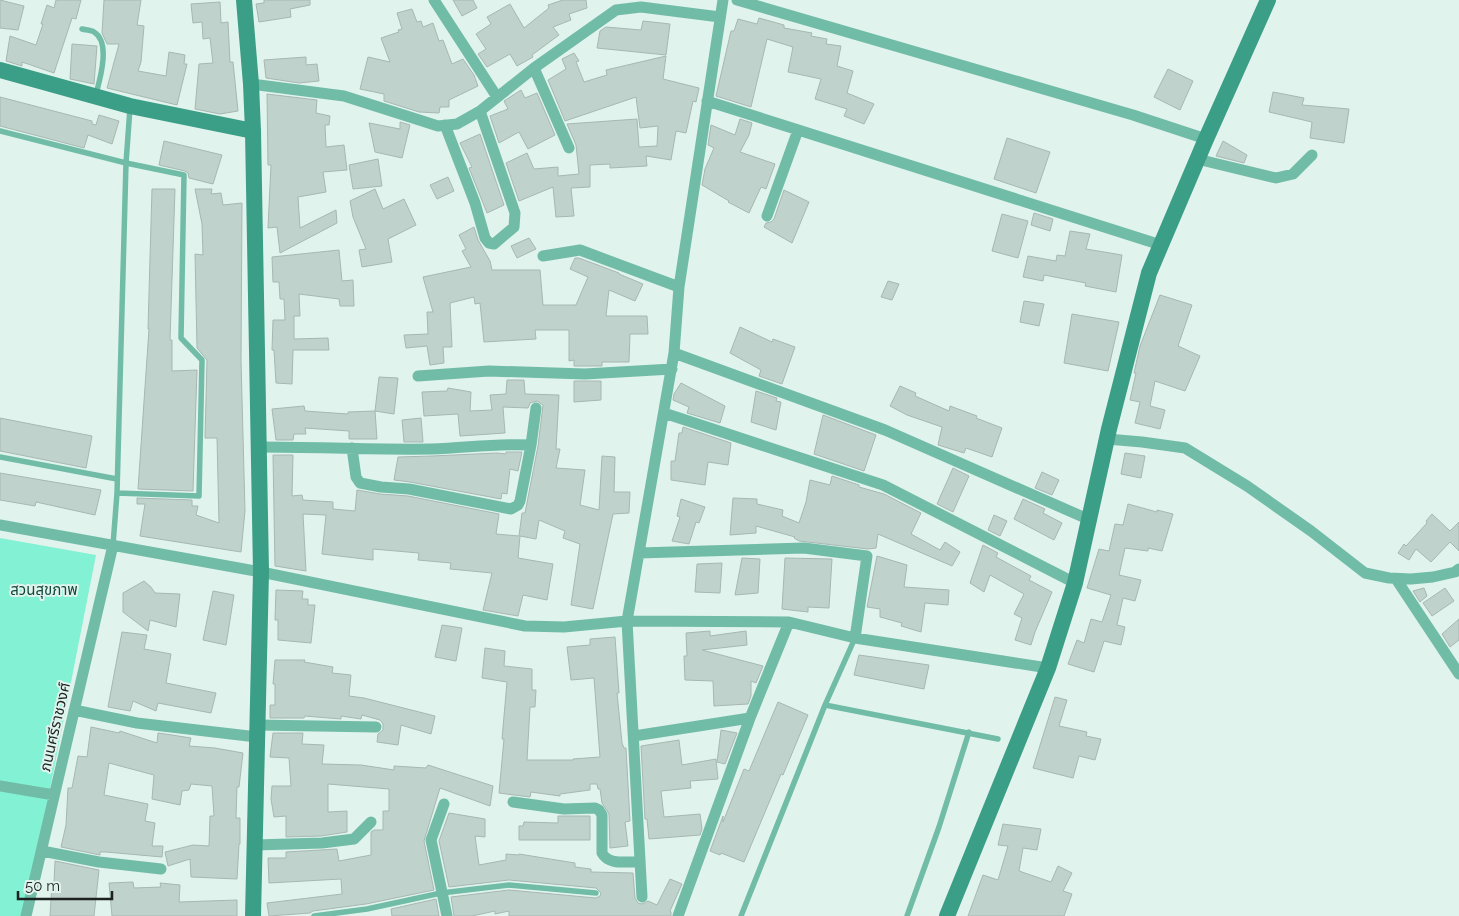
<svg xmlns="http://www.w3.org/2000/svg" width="1459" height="916" viewBox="0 0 1459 916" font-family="Raleway,'Noto Sans Thai',sans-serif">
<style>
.green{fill:#83f1d4}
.building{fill:#c0d2cc;stroke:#a7b8b3}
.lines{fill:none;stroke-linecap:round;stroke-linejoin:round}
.lane{stroke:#71bca7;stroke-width:5.5}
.street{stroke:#71bca7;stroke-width:11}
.secondary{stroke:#3b9e86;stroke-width:16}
.labels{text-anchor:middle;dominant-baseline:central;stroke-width:4;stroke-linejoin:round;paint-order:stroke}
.park-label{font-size:15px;fill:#11483c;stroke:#e1f3ed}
.street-label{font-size:15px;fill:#1b2220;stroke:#e1f3ed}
</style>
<rect width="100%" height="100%" fill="#e1f3ed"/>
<!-- green -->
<path class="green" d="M 0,538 L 96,555 L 25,916 L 0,916 Z"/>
<!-- building -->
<path class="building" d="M 0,0 L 24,6 L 18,30 L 0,28 Z
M 56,0 L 81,0 L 76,19 L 72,18 L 54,73 L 22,62 L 22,66 L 6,61 L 10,36 L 36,45 L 43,24 L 41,24 L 47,5 L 54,8 Z
M 104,0 L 141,0 L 137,25 L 144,26 L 141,62 L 138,71 L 166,76 L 169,52 L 185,55 L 184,64 L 187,64 L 177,105 L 107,88 L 119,44 L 107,44 L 102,33 Z
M 264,0 L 310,0 L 310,5 L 290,9 L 291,17 L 259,22 L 256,4 L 264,3 Z
M 453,0 L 473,0 L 477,8 L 462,16 Z
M 563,0 L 586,0 L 587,8 L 569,14 L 571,20 L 553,27 L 559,35 L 532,55 L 533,57 L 517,66 L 510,54 L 487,67 L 478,54 L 486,49 L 476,34 L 491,24 L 487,17 L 510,4 L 524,28 L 549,8 L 548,5 Z
M 220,2 L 221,23 L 228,22 L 230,62 L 233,62 L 238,111 L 220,114 L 195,109 L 199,64 L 213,63 L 210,38 L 203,39 L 202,22 L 193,23 L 191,4 Z
M 412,9 L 417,22 L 421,21 L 423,27 L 433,23 L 439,41 L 443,40 L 452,64 L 463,59 L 474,75 L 478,86 L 449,100 L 449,107 L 440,107 L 439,113 L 419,112 L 384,101 L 384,94 L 360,89 L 368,57 L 390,62 L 381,38 L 399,32 L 398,30 L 402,29 L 397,13 Z
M 759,18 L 784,25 L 784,28 L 812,33 L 811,36 L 827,39 L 826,44 L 841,46 L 837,66 L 853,71 L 847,93 L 874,104 L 864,124 L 844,116 L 847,109 L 815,99 L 821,79 L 788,72 L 793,47 L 767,39 L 751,107 L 716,96 L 731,31 L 734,31 L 738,19 L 757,24 Z
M 643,21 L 670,24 L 666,55 L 597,48 L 600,31 L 606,27 L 641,30 Z
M 72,44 L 97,46 L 94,84 L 70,79 Z
M 574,53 L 579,61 L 576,62 L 584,82 L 607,75 L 606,70 L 666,56 L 663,79 L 699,88 L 696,102 L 693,101 L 686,133 L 676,131 L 671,160 L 646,156 L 647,166 L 610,168 L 610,164 L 590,165 L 590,187 L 571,188 L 574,216 L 556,217 L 553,187 L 519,201 L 506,163 L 527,153 L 534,169 L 558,167 L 558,176 L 579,174 L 576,145 L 567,124 L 637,119 L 639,147 L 657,146 L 658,126 L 640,128 L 636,97 L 565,121 L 548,80 L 566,69 L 562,59 Z
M 306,57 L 306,65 L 317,64 L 319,81 L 299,83 L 266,78 L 264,60 Z
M 1168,69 L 1193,81 L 1180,110 L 1154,97 Z
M 521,90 L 525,98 L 537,93 L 555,135 L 528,149 L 519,132 L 499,143 L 490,116 L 508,109 L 504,101 Z
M 1273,92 L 1304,98 L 1302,105 L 1349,109 L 1344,143 L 1310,138 L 1312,122 L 1269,112 Z
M 267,94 L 317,100 L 316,113 L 330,116 L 329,125 L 325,125 L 326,147 L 344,145 L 347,170 L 323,172 L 326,192 L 298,197 L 300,228 L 336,210 L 337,223 L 280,253 L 277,227 L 268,228 L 271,165 L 268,165 Z
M 0,97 L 92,121 L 92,124 L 96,125 L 99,115 L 119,121 L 112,144 L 88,135 L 84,148 L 0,126 Z
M 740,119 L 752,123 L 749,135 L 740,152 L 775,164 L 766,189 L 761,187 L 749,213 L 728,202 L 729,201 L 702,185 L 705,169 L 714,148 L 708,145 L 711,125 L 735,135 Z
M 400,122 L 410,125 L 402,158 L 375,152 L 369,123 L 400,129 Z
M 480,134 L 504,205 L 487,213 L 469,168 L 472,167 L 460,143 Z
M 1007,138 L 1050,152 L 1036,193 L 994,179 Z
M 164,141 L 222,155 L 213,184 L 189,178 L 188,173 L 185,171 L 159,165 Z
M 1223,141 L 1247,155 L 1244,163 L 1216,156 Z
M 378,159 L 382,186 L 353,189 L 349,165 Z
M 448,177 L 454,191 L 437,199 L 430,185 Z
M 152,189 L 175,189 L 170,340 L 172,340 L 172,371 L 197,370 L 193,491 L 138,489 L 149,329 L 148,329 Z
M 195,189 L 212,189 L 211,194 L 221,193 L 223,205 L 242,203 L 241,361 L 245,511 L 241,552 L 140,536 L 145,504 L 137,504 L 137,498 L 192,500 L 192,506 L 198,506 L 196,515 L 219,523 L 217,438 L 205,438 L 207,360 L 197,348 L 195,254 L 203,255 L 202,224 Z
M 375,189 L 383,209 L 404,199 L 416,225 L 388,239 L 392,262 L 362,267 L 359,250 L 366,249 L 353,217 L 350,201 Z
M 784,190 L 809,202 L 792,243 L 764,227 L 766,223 L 771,222 L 774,219 Z
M 1034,213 L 1053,219 L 1050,231 L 1031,225 Z
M 1002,214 L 1028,221 L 1018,258 L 992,251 Z
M 474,227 L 478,240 L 490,261 L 492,270 L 540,270 L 543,305 L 576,305 L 588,277 L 570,269 L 575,258 L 579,258 L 619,273 L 619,274 L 643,284 L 635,301 L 609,290 L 606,316 L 647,316 L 648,334 L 630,334 L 629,362 L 602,362 L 602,366 L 574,366 L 574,360 L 569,361 L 569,330 L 535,330 L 536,339 L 484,342 L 480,303 L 475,304 L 474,297 L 450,303 L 452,347 L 443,347 L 444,363 L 430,365 L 427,346 L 406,348 L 404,335 L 428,334 L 427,312 L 433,312 L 423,277 L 471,267 L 462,251 L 466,249 L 459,235 Z
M 1070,231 L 1090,234 L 1086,249 L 1122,255 L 1116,292 L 1085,286 L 1086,283 L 1044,275 L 1043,281 L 1023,277 L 1028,256 L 1056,261 L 1057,255 L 1065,256 Z
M 529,238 L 536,249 L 517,258 L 511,246 Z
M 339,250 L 342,281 L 353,280 L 354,306 L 340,306 L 339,299 L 299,294 L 300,316 L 294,316 L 294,339 L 328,338 L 329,350 L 293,350 L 292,384 L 276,383 L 274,350 L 272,350 L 273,320 L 285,320 L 284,299 L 280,299 L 279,282 L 273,282 L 272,257 Z
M 888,281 L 899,284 L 892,300 L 881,297 Z
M 1160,295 L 1192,305 L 1178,346 L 1200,356 L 1185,391 L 1155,381 L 1150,406 L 1165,410 L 1160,429 L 1135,423 L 1140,402 L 1130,400 L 1136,373 L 1134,373 L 1140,346 Z
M 1024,301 L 1044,304 L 1039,326 L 1020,322 Z
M 1072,314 L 1119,322 L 1108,371 L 1064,363 Z
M 740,327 L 772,342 L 773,339 L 795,347 L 782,384 L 759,376 L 761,370 L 730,353 Z
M 379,377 L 398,378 L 394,414 L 375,411 Z
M 507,380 L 524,380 L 525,394 L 559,395 L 556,449 L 560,449 L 556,468 L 585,470 L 580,505 L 599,510 L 602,456 L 615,457 L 614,492 L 630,492 L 629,513 L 613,514 L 593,609 L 571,605 L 580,544 L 563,538 L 565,531 L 539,520 L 536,539 L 520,536 L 518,558 L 553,564 L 547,600 L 523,595 L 518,616 L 483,610 L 492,573 L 450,569 L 451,563 L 418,560 L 419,553 L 373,549 L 373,560 L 322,554 L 326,515 L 303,514 L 306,571 L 275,566 L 273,455 L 293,455 L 292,496 L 302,495 L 303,500 L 333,502 L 333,509 L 355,511 L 357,490 L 380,494 L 408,496 L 499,514 L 496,534 L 519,536 L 522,513 L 525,513 L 538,446 L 543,405 L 537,401 L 530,403 L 528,408 L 503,407 L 505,433 L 460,436 L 458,414 L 424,416 L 422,392 L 447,391 L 448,388 L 471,392 L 470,411 L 492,410 L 490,395 L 506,394 Z
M 574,381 L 601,381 L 601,400 L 574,402 Z
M 681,383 L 725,406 L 720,423 L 687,413 L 689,407 L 673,400 L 674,394 Z
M 900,386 L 916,393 L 915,396 L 949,411 L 950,406 L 977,416 L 976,418 L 1002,428 L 992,457 L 966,448 L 964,453 L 938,445 L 942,427 L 907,415 L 890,406 Z
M 756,391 L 777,398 L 776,401 L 781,402 L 776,430 L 751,422 Z
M 304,406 L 305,411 L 348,414 L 348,412 L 375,411 L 377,439 L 349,439 L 349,431 L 305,428 L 306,434 L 294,434 L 293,440 L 276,440 L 272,409 Z
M 823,415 L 876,435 L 864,471 L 814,454 Z
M 0,418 L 92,436 L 86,468 L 0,451 Z
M 421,418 L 423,442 L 404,442 L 402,420 Z
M 683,427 L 731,443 L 728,465 L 708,462 L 705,485 L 671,480 L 671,461 L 675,461 L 679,433 L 682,433 Z
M 506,452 L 522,452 L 518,471 L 510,469 L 507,494 L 502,493 L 501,499 L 410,482 L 394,480 L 398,457 L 432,456 L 497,453 L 506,454 Z
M 1125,453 L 1145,456 L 1141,478 L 1121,474 Z
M 953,468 L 969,476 L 953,512 L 937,504 Z
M 1042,472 L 1059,480 L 1052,495 L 1035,488 Z
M 0,473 L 101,490 L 95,515 L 36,502 L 35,506 L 0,500 Z
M 832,476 L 859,485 L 859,487 L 884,494 L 921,513 L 911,534 L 940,550 L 945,542 L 960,552 L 952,566 L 878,534 L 876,548 L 868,549 L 799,541 L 794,538 L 795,537 L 756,526 L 756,533 L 730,535 L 733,498 L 757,499 L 757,504 L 783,510 L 782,516 L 799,523 L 806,502 L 810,480 L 830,485 Z
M 681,499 L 705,507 L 699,523 L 696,522 L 689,544 L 672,541 L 680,517 L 677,516 Z
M 1023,499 L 1045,509 L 1043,513 L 1062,523 L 1054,540 L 1014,519 Z
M 1128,504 L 1157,512 L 1157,510 L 1173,514 L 1162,551 L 1148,548 L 1148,551 L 1125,548 L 1119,575 L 1141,580 L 1135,601 L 1123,598 L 1117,625 L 1125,627 L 1121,645 L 1104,641 L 1094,672 L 1068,664 L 1077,640 L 1084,643 L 1091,619 L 1102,622 L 1111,595 L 1087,588 L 1099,549 L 1109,551 L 1115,524 L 1123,525 Z
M 1432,514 L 1450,531 L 1459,522 L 1459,551 L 1450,542 L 1431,562 L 1416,549 L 1409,560 L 1398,553 L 1404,544 L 1406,546 L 1427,523 L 1426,521 Z
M 994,515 L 1007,521 L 1000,536 L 988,530 Z
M 983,545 L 998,553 L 996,557 L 1031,576 L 1029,580 L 1052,592 L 1035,632 L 1031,645 L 1015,640 L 1022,618 L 1014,614 L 1024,594 L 990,575 L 984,592 L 970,583 Z
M 877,556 L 907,565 L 904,587 L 949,590 L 948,605 L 925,603 L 921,632 L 901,626 L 902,623 L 880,617 L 880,609 L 867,607 Z
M 742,558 L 760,559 L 758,593 L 735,595 Z
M 785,558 L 832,559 L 829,608 L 808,607 L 808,612 L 782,609 Z
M 722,563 L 720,593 L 695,592 L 697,564 Z
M 144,581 L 151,587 L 155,593 L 180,594 L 176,627 L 150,620 L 148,631 L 123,612 L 123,593 Z
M 1424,588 L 1427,596 L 1420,602 L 1413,591 Z
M 1445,588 L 1454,601 L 1432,616 L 1423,603 Z
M 276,590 L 303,591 L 302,599 L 308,599 L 308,605 L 315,605 L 311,643 L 278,640 L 278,620 L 275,620 Z
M 213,591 L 234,595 L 226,645 L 203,640 Z
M 1459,619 L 1459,640 L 1450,647 L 1442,634 Z
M 442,625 L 462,628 L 456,661 L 435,657 Z
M 710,631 L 710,636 L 746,631 L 747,645 L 702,650 L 763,666 L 756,683 L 751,681 L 751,696 L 748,704 L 714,706 L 713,681 L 685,680 L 684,656 L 687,656 L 686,633 Z
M 122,632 L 147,635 L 144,649 L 171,654 L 166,683 L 216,693 L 211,713 L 158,703 L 156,711 L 133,701 L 130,711 L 108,707 Z
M 615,637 L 619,693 L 617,693 L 622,743 L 624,748 L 626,748 L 630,821 L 625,822 L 628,846 L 610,848 L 609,814 L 602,803 L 600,789 L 598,789 L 597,784 L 590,784 L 590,790 L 560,794 L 560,796 L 531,792 L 530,797 L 499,793 L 504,739 L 502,739 L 507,682 L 482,678 L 485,648 L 505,651 L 504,666 L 532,669 L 532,690 L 536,690 L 535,707 L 530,707 L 527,760 L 573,760 L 573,759 L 600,757 L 594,678 L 571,680 L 567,647 L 590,645 L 590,639 Z
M 859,655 L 929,665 L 924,689 L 854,675 Z
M 275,660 L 305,660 L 304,662 L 333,667 L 332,673 L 351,675 L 349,696 L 364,698 L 435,716 L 431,734 L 401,725 L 398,745 L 377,742 L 378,734 L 383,730 L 383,724 L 380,720 L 362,715 L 361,719 L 341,716 L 341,719 L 305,716 L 304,718 L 270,718 L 270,705 L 275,705 L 275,684 L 273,684 Z
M 1055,697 L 1067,700 L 1059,726 L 1087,732 L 1086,736 L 1101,739 L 1095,760 L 1079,756 L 1073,778 L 1033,768 Z
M 778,702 L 808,715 L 783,775 L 781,774 L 744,862 L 721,853 L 720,855 L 710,851 L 723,816 L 723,822 L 744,769 L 749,771 Z
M 91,727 L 119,733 L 120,731 L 157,743 L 158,733 L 172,735 L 191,738 L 189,746 L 215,748 L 243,753 L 239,787 L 237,787 L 236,818 L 240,818 L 240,844 L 239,844 L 237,879 L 191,877 L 190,859 L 168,866 L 165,852 L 193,845 L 209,846 L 210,816 L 214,816 L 212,786 L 191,784 L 189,790 L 182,791 L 180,805 L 152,799 L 154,775 L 109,763 L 104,795 L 148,804 L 145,821 L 155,823 L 152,846 L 163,846 L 162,857 L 106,852 L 100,852 L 100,855 L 61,847 L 66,825 L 68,788 L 72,788 L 78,756 L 87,757 Z
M 721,730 L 737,733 L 725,764 L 717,762 Z
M 273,733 L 303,733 L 302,744 L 324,745 L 322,764 L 361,765 L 394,770 L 394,766 L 426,768 L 428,765 L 493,786 L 490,806 L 440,788 L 424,841 L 434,890 L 366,904 L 313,911 L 310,913 L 269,916 L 267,903 L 342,894 L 341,879 L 269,883 L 268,858 L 286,858 L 286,852 L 337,849 L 339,861 L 371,855 L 371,832 L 374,830 L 383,830 L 383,811 L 389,811 L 389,789 L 328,784 L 328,812 L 347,811 L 347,832 L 321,836 L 286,837 L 286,816 L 274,817 L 271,799 L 272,786 L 291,786 L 289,758 L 270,757 Z
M 679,740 L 682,765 L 716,759 L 718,779 L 690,781 L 691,788 L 661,791 L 664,817 L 700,814 L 702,829 L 700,835 L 649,839 L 647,819 L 645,819 L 641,746 Z
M 449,813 L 485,819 L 485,837 L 475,836 L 479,865 L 506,860 L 506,854 L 519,855 L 519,854 L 575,863 L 575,867 L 591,869 L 591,872 L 633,873 L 635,898 L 638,903 L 642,904 L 648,901 L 657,905 L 670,879 L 682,884 L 670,911 L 671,912 L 671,916 L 509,916 L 509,911 L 495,914 L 495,911 L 472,916 L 454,916 L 451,897 L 509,890 L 596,898 L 600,896 L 601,893 L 596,888 L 509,880 L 449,887 L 439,841 Z
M 558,816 L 590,816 L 590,840 L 519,840 L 519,826 L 523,826 L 524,822 L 558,823 Z
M 1003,824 L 1041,829 L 1037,850 L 1023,848 L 1019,871 L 1051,882 L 1058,866 L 1072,873 L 1063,891 L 1072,894 L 1064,916 L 968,916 L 983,875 L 998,880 L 1008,846 L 998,845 Z
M 55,861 L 99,870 L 94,916 L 50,916 L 52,883 L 54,883 Z
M 133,882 L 134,888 L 161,887 L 160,883 L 180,885 L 179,902 L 237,900 L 237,916 L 112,916 L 109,883 Z
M 436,899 L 439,916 L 392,916 L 391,909 Z"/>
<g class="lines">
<!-- lane -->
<path class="lane" d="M 82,29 C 86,30 91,30 94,32 C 111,42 100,79 96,94
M 0,131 L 126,163 L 117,493
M 0,457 L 117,479
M 113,545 L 117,493 L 199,496 L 202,360 L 181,338 L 184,175 L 126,163 L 130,108
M 825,705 L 998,739
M 314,916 L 367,909 L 441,893 L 509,885 L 596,893
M 741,916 L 825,705 L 855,638
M 907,916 L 939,827 L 969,732"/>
<!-- street -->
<path class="street" d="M 434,0 L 497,97
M 737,0 L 1133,115 L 1206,139
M 534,68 L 569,148
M 251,84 L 344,96 L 438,126 L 457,124 L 480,111 L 534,68 L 616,10 L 641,7 L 720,17
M 707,101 L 1161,245
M 445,125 L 475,203 L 485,238 L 489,243 L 494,244 L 514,227 L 515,213 L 480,111
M 1197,159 L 1276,178 L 1293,174 L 1312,155
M 767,216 L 798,130
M 543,256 L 580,250 L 679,287
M 674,353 L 885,430 L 1090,520
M 418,376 L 489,371 L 585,374 L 672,369
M 664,413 L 883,485 L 1075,583
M 1107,439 L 1142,442 L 1185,448 L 1247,486 L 1311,531 L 1365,573 L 1389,578 L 1411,579 L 1433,577 L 1455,572 L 1459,569
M 531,445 L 536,408
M 259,447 C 317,447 374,450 432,449 C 466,448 497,443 531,445 L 520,501 L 518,505 L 511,509 L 409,489 L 381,487 L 360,483 L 356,477 L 352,448
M 0,525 L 261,572 L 525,626 L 564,627 L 627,621 L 789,622 L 855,638 L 1048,668
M 639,553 L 804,548 L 867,556 L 855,638
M 1396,579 L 1459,674
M 74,710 L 137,723 L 257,737
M 258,725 L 376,727
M 634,736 L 750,718
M 0,786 L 54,795
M 513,802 L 564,809 L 595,808 L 599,810 L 602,815 L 602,853 C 609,866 628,861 640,862
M 444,804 L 431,840 L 447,916
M 255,845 L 322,843 L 354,839 L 371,822
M 42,851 L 99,862 L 161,869
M 642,897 L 627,621 L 674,353 L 679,287 L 723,0
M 26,916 L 113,545
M 678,916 L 750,718 L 789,622"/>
<!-- secondary -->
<path class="secondary" d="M 244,0 L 251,84 L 253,131 L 261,572 L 253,916
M 0,70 L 130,106 L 253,131
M 947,916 L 1048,668 L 1075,583 L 1109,429 L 1149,273 L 1206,139 L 1268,0"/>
</g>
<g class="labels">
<!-- park labels -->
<g class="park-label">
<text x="44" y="590">สวนสุขภาพ</text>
</g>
<!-- street labels -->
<g class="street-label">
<text transform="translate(55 727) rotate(-77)">ภนนศรีราชวงศ์</text>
</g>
</g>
<!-- scale -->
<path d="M18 891v8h94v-8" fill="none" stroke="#1b2220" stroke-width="2.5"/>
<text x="25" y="891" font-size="15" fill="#1b2220" stroke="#e1f3ed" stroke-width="4" paint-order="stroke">50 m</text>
</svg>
